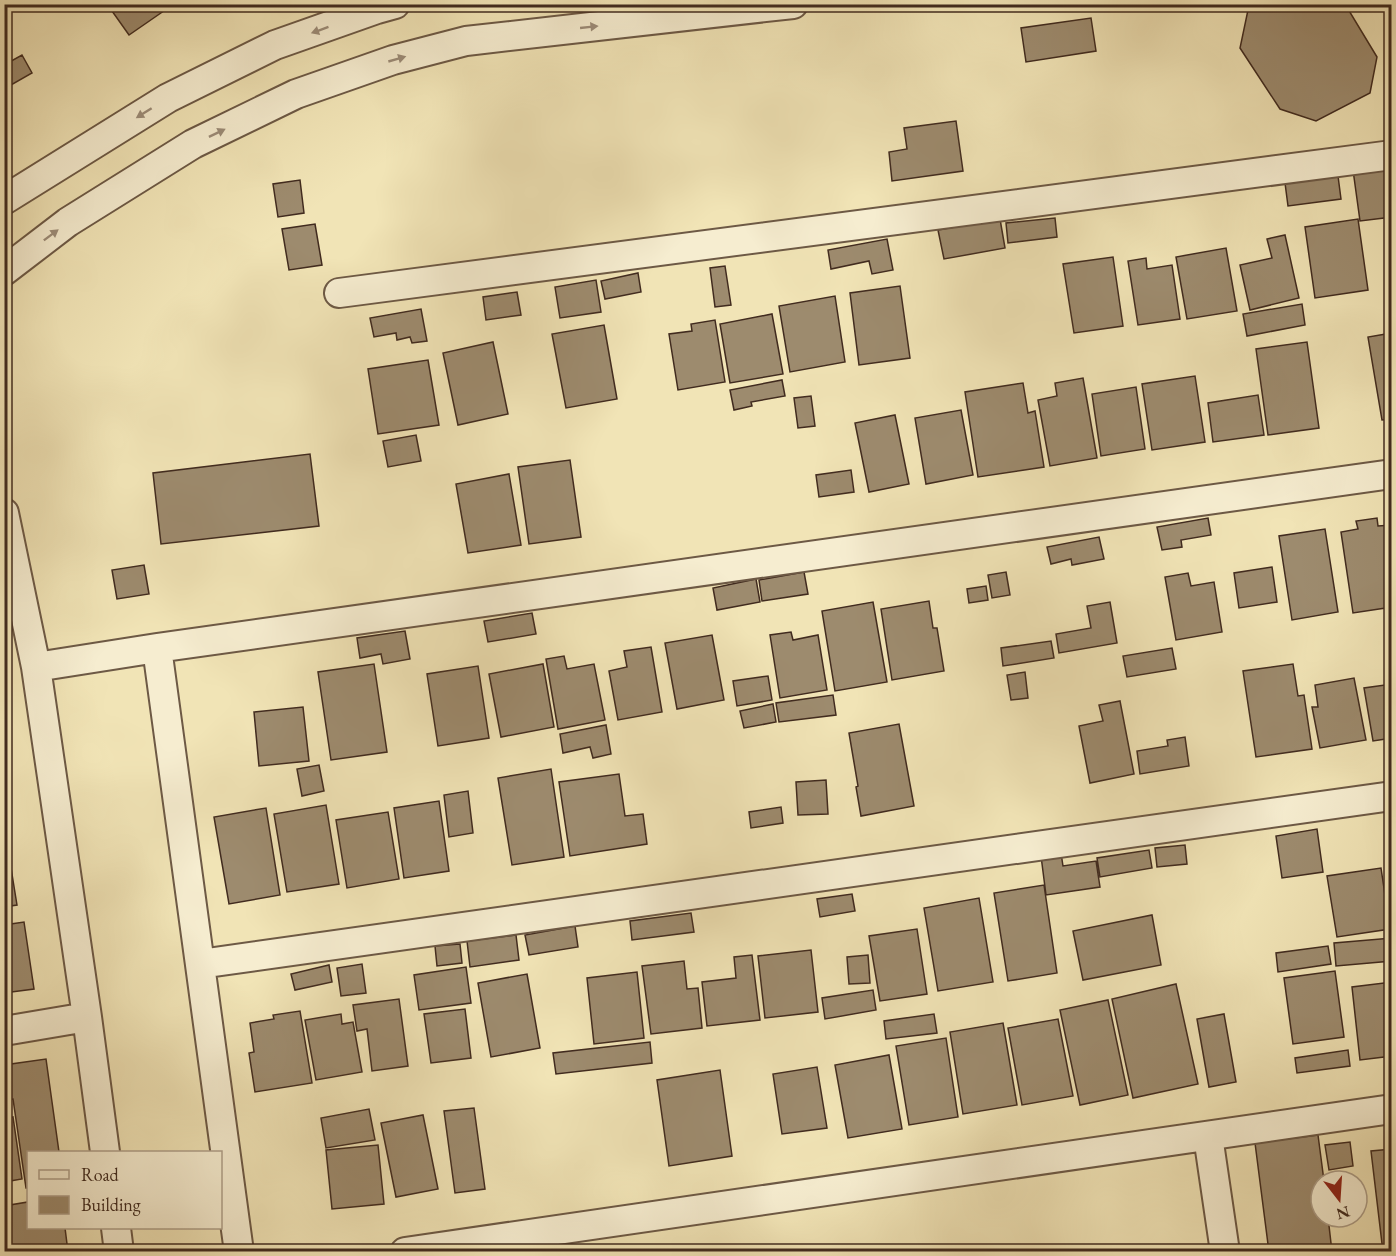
<svg xmlns="http://www.w3.org/2000/svg" width="1396" height="1256" viewBox="0 0 1396 1256" font-family="'EB Garamond',serif">
<style>
.building{fill:#9d8b6e;stroke:#412b1f;stroke-width:1.5}
.lines{fill:none;stroke-linecap:round;stroke-linejoin:round}
.minor-casing{stroke:#6d5945;stroke-width:32}
.minor{stroke:#f6edd0;stroke-width:28}
.oneway{fill:#9c8c78}
</style>
<rect width="100%" height="100%" fill="#f1e4b6"/>
<filter id="stains"><feTurbulence type="fractalNoise" baseFrequency=".00333" numOctaves="4"/><feColorMatrix values="0 0 0 0 .2 0 0 0 0 .09 0 0 0 0 .02 0 0 0 .5 -.17"/></filter>
<radialGradient id="worn" r=".72"><stop offset=".6" stop-color="#630" stop-opacity="0"/><stop offset="1" stop-color="#630" stop-opacity=".3"/></radialGradient>
<!-- building -->
<path class="building" d="M 107,4 L 169,4 L 171,6 L 129,35 Z
M 1256,4 L 1345,4 L 1377,57 L 1370,93 L 1316,121 L 1280,109 L 1240,48 L 1248,10 Z
M 1091,18 L 1096,51 L 1026,62 L 1021,28 Z
M 22,55 L 32,73 L 4,89 L 4,65 Z
M 956,121 L 963,171 L 892,181 L 889,152 L 907,149 L 904,128 Z
M 1392,165 L 1392,217 L 1360,221 L 1353,170 Z
M 1338,176 L 1341,199 L 1288,206 L 1285,183 Z
M 300,180 L 304,213 L 278,217 L 273,184 Z
M 1055,218 L 1057,237 L 1008,243 L 1006,223 Z
M 1000,219 L 1005,248 L 944,259 L 938,230 Z
M 1358,219 L 1368,290 L 1315,298 L 1305,227 Z
M 315,224 L 322,265 L 289,270 L 282,229 Z
M 1285,235 L 1299,298 L 1250,310 L 1240,265 L 1272,258 L 1267,239 Z
M 887,239 L 893,270 L 872,274 L 869,261 L 831,269 L 828,250 Z
M 1226,248 L 1237,311 L 1187,319 L 1176,257 Z
M 1113,257 L 1123,326 L 1074,333 L 1063,264 Z
M 1146,258 L 1147,269 L 1172,265 L 1180,319 L 1138,325 L 1128,261 Z
M 725,266 L 731,305 L 715,307 L 710,268 Z
M 638,273 L 641,292 L 605,299 L 601,281 Z
M 596,280 L 601,312 L 560,318 L 555,287 Z
M 900,286 L 910,358 L 859,365 L 850,293 Z
M 517,292 L 521,315 L 486,320 L 483,297 Z
M 835,296 L 845,362 L 790,372 L 779,306 Z
M 1302,304 L 1305,325 L 1247,336 L 1243,314 Z
M 421,309 L 427,341 L 412,343 L 410,337 L 397,340 L 396,333 L 374,337 L 370,318 Z
M 772,314 L 783,374 L 730,383 L 720,324 Z
M 715,320 L 725,382 L 678,390 L 669,334 L 692,331 L 691,324 Z
M 604,325 L 617,399 L 566,408 L 552,334 Z
M 1392,333 L 1392,419 L 1382,420 L 1368,337 Z
M 493,342 L 508,414 L 458,425 L 443,353 Z
M 1307,342 L 1319,428 L 1268,435 L 1256,349 Z
M 428,360 L 439,425 L 378,434 L 368,369 Z
M 1195,376 L 1205,442 L 1152,450 L 1142,384 Z
M 1083,378 L 1097,458 L 1050,466 L 1038,400 L 1057,396 L 1055,383 Z
M 782,380 L 785,396 L 751,402 L 752,406 L 734,410 L 730,390 Z
M 1023,383 L 1028,413 L 1035,411 L 1044,467 L 978,477 L 965,392 Z
M 1136,387 L 1145,449 L 1101,456 L 1092,394 Z
M 1258,395 L 1264,435 L 1213,442 L 1208,403 Z
M 811,396 L 815,426 L 798,428 L 794,398 Z
M 961,410 L 973,475 L 926,484 L 915,418 Z
M 895,415 L 909,484 L 869,492 L 855,423 Z
M 416,435 L 421,461 L 388,467 L 383,441 Z
M 310,454 L 319,526 L 161,544 L 153,473 Z
M 570,460 L 581,537 L 529,544 L 518,467 Z
M 851,470 L 854,492 L 819,497 L 816,475 Z
M 509,474 L 521,545 L 468,553 L 456,484 Z
M 1208,518 L 1211,535 L 1181,540 L 1182,547 L 1162,550 L 1157,527 Z
M 1377,518 L 1378,526 L 1392,525 L 1392,607 L 1353,613 L 1341,532 L 1358,529 L 1356,521 Z
M 1325,529 L 1338,612 L 1292,620 L 1279,536 Z
M 1099,537 L 1104,559 L 1072,565 L 1071,559 L 1051,564 L 1047,547 Z
M 144,565 L 149,594 L 117,599 L 112,570 Z
M 1272,567 L 1277,602 L 1239,608 L 1234,573 Z
M 804,572 L 808,594 L 762,601 L 759,580 Z
M 1006,572 L 1010,595 L 992,598 L 988,575 Z
M 1188,573 L 1191,586 L 1214,582 L 1222,632 L 1176,640 L 1165,577 Z
M 756,579 L 760,602 L 717,610 L 713,588 Z
M 986,586 L 988,600 L 969,603 L 967,589 Z
M 929,601 L 933,628 L 937,628 L 944,671 L 892,680 L 881,609 Z
M 873,602 L 887,682 L 835,691 L 822,611 Z
M 1110,602 L 1117,643 L 1059,653 L 1056,634 L 1091,628 L 1087,606 Z
M 532,613 L 536,634 L 488,642 L 484,621 Z
M 405,631 L 410,659 L 383,664 L 381,654 L 360,658 L 357,638 Z
M 791,632 L 793,640 L 818,635 L 827,690 L 780,698 L 770,635 Z
M 712,635 L 724,700 L 677,709 L 665,643 Z
M 1051,641 L 1054,658 L 1003,666 L 1001,648 Z
M 651,647 L 662,712 L 618,720 L 609,671 L 627,667 L 624,651 Z
M 1172,648 L 1176,669 L 1127,677 L 1123,656 Z
M 564,656 L 567,669 L 594,664 L 605,720 L 558,729 L 546,659 Z
M 374,664 L 387,752 L 331,760 L 318,672 Z
M 543,664 L 554,727 L 501,737 L 489,674 Z
M 1293,664 L 1298,696 L 1304,695 L 1312,749 L 1256,757 L 1243,671 Z
M 478,666 L 489,738 L 438,746 L 427,674 Z
M 1025,672 L 1028,698 L 1011,700 L 1007,675 Z
M 768,676 L 772,700 L 737,706 L 733,681 Z
M 1354,678 L 1366,740 L 1320,748 L 1312,707 L 1318,707 L 1315,685 Z
M 1392,684 L 1392,738 L 1373,741 L 1364,688 Z
M 833,695 L 836,715 L 779,722 L 776,703 Z
M 1120,701 L 1134,774 L 1090,783 L 1079,726 L 1103,721 L 1099,705 Z
M 773,704 L 776,722 L 744,728 L 740,711 Z
M 303,707 L 309,761 L 259,766 L 254,712 Z
M 899,724 L 914,806 L 861,816 L 856,787 L 858,786 L 849,733 Z
M 606,725 L 611,754 L 593,758 L 590,747 L 563,753 L 560,734 Z
M 1185,737 L 1189,766 L 1140,774 L 1137,751 L 1168,746 L 1167,740 Z
M 319,765 L 324,791 L 302,796 L 297,769 Z
M 551,769 L 564,857 L 512,865 L 498,778 Z
M 619,774 L 625,816 L 643,814 L 647,844 L 570,856 L 559,782 Z
M 826,780 L 828,814 L 798,815 L 796,782 Z
M 468,791 L 473,833 L 449,837 L 444,795 Z
M 439,801 L 449,871 L 404,878 L 394,808 Z
M 326,805 L 339,884 L 287,892 L 274,814 Z
M 781,807 L 783,823 L 751,828 L 749,812 Z
M 266,808 L 280,895 L 229,904 L 214,817 Z
M 388,812 L 399,879 L 347,888 L 336,820 Z
M 1317,829 L 1323,872 L 1282,878 L 1276,836 Z
M 1185,845 L 1187,864 L 1157,867 L 1155,848 Z
M 1149,850 L 1152,868 L 1100,877 L 1097,858 Z
M 1061,853 L 1063,866 L 1096,861 L 1100,887 L 1046,895 L 1041,856 Z
M 11,868 L 17,905 L 4,907 L 4,869 Z
M 1381,868 L 1390,929 L 1337,937 L 1327,876 Z
M 1044,885 L 1057,973 L 1008,981 L 994,893 Z
M 852,894 L 855,911 L 820,917 L 817,899 Z
M 979,898 L 993,982 L 938,991 L 924,908 Z
M 691,913 L 694,932 L 632,940 L 630,921 Z
M 1152,915 L 1161,965 L 1083,980 L 1073,931 Z
M 24,922 L 34,989 L 4,993 L 4,925 Z
M 575,926 L 578,947 L 529,955 L 525,935 Z
M 917,929 L 927,994 L 880,1001 L 869,936 Z
M 516,935 L 519,960 L 470,967 L 467,941 Z
M 1392,938 L 1392,961 L 1336,966 L 1334,943 Z
M 460,944 L 462,963 L 437,966 L 435,946 Z
M 1328,946 L 1331,964 L 1278,972 L 1276,953 Z
M 811,950 L 818,1012 L 765,1018 L 758,956 Z
M 752,955 L 760,1020 L 707,1026 L 702,982 L 736,978 L 734,957 Z
M 868,955 L 870,983 L 849,984 L 847,957 Z
M 684,961 L 687,989 L 698,988 L 702,1028 L 651,1034 L 642,966 Z
M 362,964 L 366,993 L 341,996 L 337,968 Z
M 329,965 L 332,982 L 295,990 L 291,974 Z
M 466,967 L 471,1003 L 419,1010 L 414,975 Z
M 1335,971 L 1344,1037 L 1293,1044 L 1284,978 Z
M 637,972 L 644,1038 L 594,1044 L 587,978 Z
M 527,974 L 540,1048 L 491,1057 L 478,983 Z
M 1392,982 L 1392,1056 L 1360,1060 L 1352,987 Z
M 1176,984 L 1198,1084 L 1133,1098 L 1112,999 Z
M 873,990 L 876,1010 L 825,1019 L 822,998 Z
M 399,999 L 408,1066 L 372,1071 L 367,1029 L 357,1031 L 353,1005 Z
M 1108,1000 L 1128,1095 L 1080,1105 L 1060,1010 Z
M 465,1009 L 471,1058 L 431,1063 L 424,1014 Z
M 300,1011 L 312,1083 L 255,1092 L 249,1053 L 254,1052 L 250,1023 L 274,1019 L 273,1015 Z
M 341,1014 L 342,1024 L 353,1022 L 362,1072 L 316,1080 L 305,1020 Z
M 934,1014 L 937,1033 L 886,1039 L 884,1021 Z
M 1224,1014 L 1236,1082 L 1209,1087 L 1197,1019 Z
M 1058,1019 L 1073,1096 L 1022,1105 L 1008,1028 Z
M 1003,1023 L 1017,1105 L 963,1114 L 950,1032 Z
M 946,1038 L 958,1117 L 909,1125 L 896,1046 Z
M 650,1042 L 652,1063 L 556,1074 L 553,1053 Z
M 1348,1050 L 1350,1066 L 1297,1073 L 1295,1058 Z
M 889,1055 L 902,1129 L 848,1138 L 835,1065 Z
M 46,1059 L 59,1152 L 28,1152 L 28,1188 L 26,1188 L 13,1099 L 4,1100 L 4,1065 Z
M 817,1067 L 827,1128 L 782,1134 L 773,1074 Z
M 720,1070 L 732,1156 L 669,1166 L 657,1080 Z
M 474,1108 L 485,1189 L 455,1193 L 444,1111 Z
M 369,1109 L 375,1140 L 326,1148 L 321,1118 Z
M 423,1115 L 438,1189 L 396,1197 L 381,1123 Z
M 13,1117 L 22,1179 L 4,1182 L 4,1119 Z
M 1318,1135 L 1324,1181 L 1321,1181 L 1321,1217 L 1328,1217 L 1332,1252 L 1269,1252 L 1255,1143 Z
M 1350,1142 L 1353,1166 L 1329,1170 L 1325,1145 Z
M 378,1145 L 384,1204 L 332,1209 L 326,1150 Z
M 1392,1149 L 1392,1252 L 1383,1252 L 1371,1151 Z
M 28,1202 L 28,1228 L 65,1228 L 68,1252 L 9,1252 L 4,1221 L 4,1206 Z"/>
<g class="lines">
<!-- minor casing -->
<g class="minor-casing">
<path id="minor" d="M 4,200 L 168,98 L 275,45 L 377,9 L 395,4
M 4,271 L 68,222 L 193,144 L 296,94 L 393,60 L 466,41 L 793,4
M 339,293 L 1392,155
M 4,513 L 36,667 L 87,1017 L 105,1152
M 157,648 L 239,1252
M 36,667 L 157,648 L 1392,474
M 200,964 L 1392,796
M 4,1031 L 87,1017
M 1208,1136 L 1225,1252
M 116,1228 L 119,1252
M 405,1252 L 1392,1109"/>
</g>
<!-- minor -->
<use href="#minor" class="minor"/>
</g>
<!-- one-way arrows -->
<defs><path id="oneway-solid" d="M-6-.8H1V-3.2L6.5 0L1 3.2V.8H-6Z" transform="scale(1.5)"/></defs>
<g class="oneway">
<use href="#oneway-solid" transform="translate(589 27) rotate(-6)"/>
<use href="#oneway-solid" transform="translate(320 30) rotate(160)"/>
<use href="#oneway-solid" transform="translate(397 59) rotate(-16)"/>
<use href="#oneway-solid" transform="translate(144 113) rotate(148)"/>
<use href="#oneway-solid" transform="translate(217 133) rotate(-26)"/>
<use href="#oneway-solid" transform="translate(51 235) rotate(-37)"/>
</g>
<!-- margin -->
<rect width="1396" height="1256" fill="none" stroke="#f1e4b6" stroke-width="24"/>
<rect x="6" y="6" width="1384" height="1244" fill="none" stroke="#412b1f" stroke-width="3"/>
<rect x="12" y="12" width="1372" height="1232" fill="none" stroke="#412b1f" stroke-width="1.5"/>
<!-- legend -->
<rect x="27" y="1151" width="195" height="78" fill="#f6edd0" stroke="#ae9f89" stroke-width="1.5"/>
<rect x="39" y="1170" width="30" height="9" fill="#f6edd0" stroke="#ae9f89" stroke-width="1.5"/>
<text x="81" y="1181" font-size="18" fill="#412b1f">Road</text>
<rect x="39" y="1196" width="30" height="18" fill="#9d8b6e" stroke="#ae9f89" stroke-width="1.5"/>
<text x="81" y="1211" font-size="18" fill="#412b1f">Building</text>
<!-- north arrow -->
<g transform="translate(1339 1199) rotate(163)"><circle r="28" fill="#f6edd0" stroke="#ae9f89" stroke-width="1.5"/>
<path d="M0-4.5L10 22L0 15L-10 22Z" fill="#8f2418"/>
<text y="-9" font-size="16" font-weight="bold" text-anchor="middle" fill="#412b1f">N</text>
</g>
<rect width="100%" height="100%" filter="url(#stains)"/>
<rect width="100%" height="100%" fill="url(#worn)"/>
</svg>
